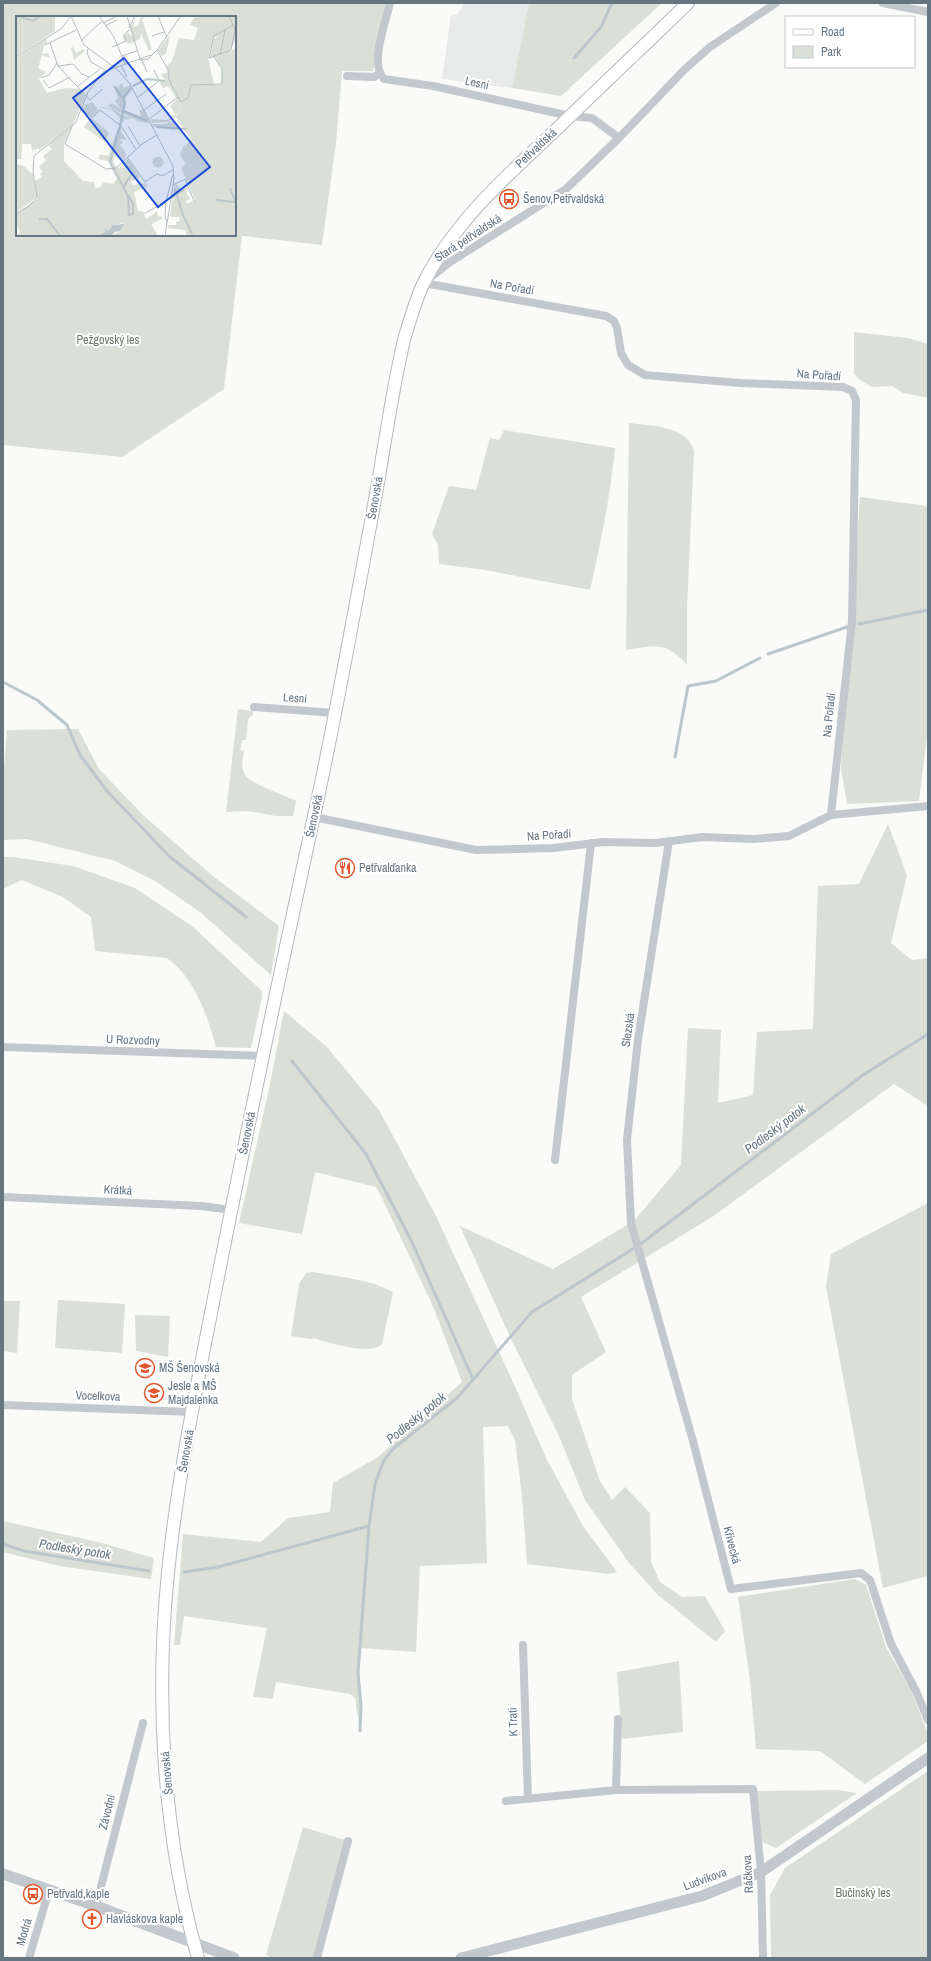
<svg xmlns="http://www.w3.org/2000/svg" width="931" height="1961" viewBox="0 0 931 1961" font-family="'Archivo Narrow',sans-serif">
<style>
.built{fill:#e8e9e9}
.green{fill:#dadfd7;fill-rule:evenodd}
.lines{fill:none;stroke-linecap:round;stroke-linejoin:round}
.stream{stroke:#bbc7cb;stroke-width:3}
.secondary-casing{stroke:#b3babf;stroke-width:14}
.minor{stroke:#c3c8cc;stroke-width:8}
.tertiary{stroke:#c3c8cc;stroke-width:11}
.secondary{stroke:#fff;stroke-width:12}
.labels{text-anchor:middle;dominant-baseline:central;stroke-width:4;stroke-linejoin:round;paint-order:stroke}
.street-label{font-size:12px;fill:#657683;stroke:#fff}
.poi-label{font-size:12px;fill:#657683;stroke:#fff;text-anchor:start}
.park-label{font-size:12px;fill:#687a64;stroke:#fff}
.water-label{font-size:13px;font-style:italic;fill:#60757c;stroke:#fff}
.inset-river{fill:none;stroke:#bbc7cb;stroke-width:2}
.inset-road{fill:none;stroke:#b5bdc2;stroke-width:1}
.view{fill:#1d4ed8;fill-opacity:0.15;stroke:#1d4ed8;stroke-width:2}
.inset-edge{fill:none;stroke:#657683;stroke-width:2}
</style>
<rect width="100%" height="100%" fill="#fafaf8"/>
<!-- built -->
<path class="built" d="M 464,3 L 529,3 L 512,88 L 442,79 L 451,15 L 458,14 Z"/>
<!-- green -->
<path class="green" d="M 3,3 L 387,3 L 373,71 L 342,71 L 336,143 L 322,245 L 242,236 L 224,389 L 122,457 L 3,445 ZM 17,17 L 235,17 L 235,235 L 17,235 Z
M 529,3 L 662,3 L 561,96 L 512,88 Z
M 854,332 L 908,338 L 928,344 L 928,398 L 903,393 L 892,386 L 872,387 L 860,380 L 854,374 Z
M 629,423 C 651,426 687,425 694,451 L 687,609 L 687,665 C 666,641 656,645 626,650 Z
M 504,430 L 615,448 C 610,497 601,542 590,590 L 485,570 L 439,564 L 438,545 L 432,534 L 449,486 L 476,490 L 490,438 L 499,440 Z
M 860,497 L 928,506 L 928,728 L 919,801 L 847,804 L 841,769 Z
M 238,709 L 253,711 L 253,715 L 248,719 L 246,740 L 242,740 L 240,750 L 244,751 C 243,759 240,769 246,776 C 252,784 286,796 296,801 L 293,816 L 276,816 L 248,811 L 226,812 Z
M 78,729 L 99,769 L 143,815 L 214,877 L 279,926 L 271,975 L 200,912 L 155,881 L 115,861 L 27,839 L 3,840 L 3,780 L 7,730 Z
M 888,824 L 907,875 L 891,943 L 912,960 L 928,958 L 928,1106 L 894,1084 L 712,1217 L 581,1297 L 606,1352 L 572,1375 L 572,1399 L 600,1481 L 612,1500 L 625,1487 L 650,1513 L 651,1562 L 660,1582 L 682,1597 L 705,1596 L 725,1631 L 716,1642 L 658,1595 L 629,1563 L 585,1500 L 559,1436 L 511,1339 L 460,1226 L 553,1269 L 634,1221 L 681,1165 L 688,1028 L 721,1030 L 718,1103 L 753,1095 L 757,1032 L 813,1029 L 818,886 L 859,884 Z
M 3,857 L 13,857 L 73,866 L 135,888 L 192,926 L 262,991 L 262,997 L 251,1048 L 216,1047 C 207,1015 195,978 167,958 L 95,951 L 91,917 L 63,897 L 22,880 L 3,889 Z
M 284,1011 L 327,1047 L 379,1110 L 435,1214 L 513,1382 L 547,1460 L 583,1526 L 617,1572 L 610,1574 L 527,1564 L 522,1496 L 515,1440 L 508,1426 L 483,1427 L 487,1563 L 420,1566 L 416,1652 L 360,1648 C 358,1676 361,1703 360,1731 L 355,1698 L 350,1694 L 276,1682 L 273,1699 L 253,1697 L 267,1628 L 184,1616 L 180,1645 L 174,1645 L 183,1534 L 261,1542 L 288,1518 L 330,1512 L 333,1483 L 378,1457 L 462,1382 L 432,1304 L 382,1198 L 376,1187 L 315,1172 L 302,1234 L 239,1223 L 269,1089 Z
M 928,1203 L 928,1576 L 883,1588 L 826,1287 L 831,1254 Z
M 313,1272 C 339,1277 369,1279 393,1292 L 382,1344 C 370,1356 334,1343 318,1340 L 315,1338 L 311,1339 L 291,1336 L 299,1284 L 306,1273 Z
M 58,1300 L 125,1304 L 122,1353 L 55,1348 Z
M 3,1301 L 20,1301 L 17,1353 L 3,1351 Z
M 135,1315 L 170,1316 L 168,1357 L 136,1351 Z
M 3,1521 L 98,1542 L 154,1558 L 151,1579 L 59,1566 L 3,1552 Z
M 855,1579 L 866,1585 L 886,1647 L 911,1690 L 928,1734 L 928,1741 L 865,1784 L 820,1751 L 756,1749 L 750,1680 L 738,1597 Z
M 679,1661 L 683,1732 L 622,1739 L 617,1672 Z
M 928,1771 L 928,1958 L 771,1958 L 770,1895 L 785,1868 Z
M 838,1790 L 857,1793 L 776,1848 L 760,1841 L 757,1791 Z
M 303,1827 L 348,1841 L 314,1958 L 273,1958 L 266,1955 Z"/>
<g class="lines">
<!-- stream -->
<path class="stream" d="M 574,58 L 601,27 L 612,3
M 859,624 L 928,610
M 768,654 L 847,627
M 3,682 L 37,700 L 67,725 L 80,755 L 107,791 L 169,856 L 246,917
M 675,757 L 688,686 L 716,681 L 760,658
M 292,1061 L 366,1154 L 411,1240 L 473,1379
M 638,1246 L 863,1075 L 928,1034
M 3,1544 L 24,1551 L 149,1571
M 184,1572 L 218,1567 L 369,1526 L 375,1484 L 384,1460 L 393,1449 L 457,1398 L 532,1312 L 636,1247
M 360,1731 L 361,1706 L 358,1673 L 369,1526"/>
<!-- secondary casing -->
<g class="secondary-casing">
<path id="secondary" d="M 198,1958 C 163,1835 155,1700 168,1573 C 178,1472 200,1371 219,1272 C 250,1115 283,959 317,802 C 339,700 357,597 376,494 C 385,443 392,391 404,340 C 410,320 415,301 424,282 C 456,219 510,173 561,125 C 603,84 646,44 688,3"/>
</g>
<!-- minor -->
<path class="minor" d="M 390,3 C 386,22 369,63 384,79 L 433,86 L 570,116 L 592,118 L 619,138
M 883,3 L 928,12
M 347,76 L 374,77 L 379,74
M 427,280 L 450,262 L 566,189 L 619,138 L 684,70 L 710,47 L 776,3
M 424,283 L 606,316 L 614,321 L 617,328 L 621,353 L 628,365 L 645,375 L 740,383 L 843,387 L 852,391 L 856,400 L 852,621 L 831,815
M 254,707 L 335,713
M 314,817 L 476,850 L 554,848 L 603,842 L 656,843 L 702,837 L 754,839 L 789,836 L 831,815 L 928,806
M 669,841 L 638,1040 L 627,1140 L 631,1223 L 693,1441 L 731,1589 L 861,1573 L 870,1580 L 891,1644 L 916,1691 L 928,1720
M 3,1047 L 262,1056
M 555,1160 L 591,843
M 3,1197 L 201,1206 L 232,1210
M 3,1405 L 193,1412
M 523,1645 L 528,1799
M 616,1790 L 618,1719
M 506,1801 L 616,1790 L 753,1789 L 761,1872 L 763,1958
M 96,1906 L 143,1723
M 29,1958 L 49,1890
M 317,1958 L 348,1841"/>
<!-- tertiary -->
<path class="tertiary" d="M 3,1874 L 96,1906 L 234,1958
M 461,1958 L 702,1896 L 761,1872 L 928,1758"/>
<!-- secondary -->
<use href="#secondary" class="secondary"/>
</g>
<!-- icons -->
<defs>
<g id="bus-ring" transform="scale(1)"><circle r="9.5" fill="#fff" stroke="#e4572e" stroke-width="1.5"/><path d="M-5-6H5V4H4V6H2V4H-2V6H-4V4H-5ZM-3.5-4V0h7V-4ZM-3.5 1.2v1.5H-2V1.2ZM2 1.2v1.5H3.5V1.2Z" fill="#e4572e"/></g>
<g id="restaurant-ring" transform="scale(1)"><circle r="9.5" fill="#fff" stroke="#e4572e" stroke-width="1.5"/><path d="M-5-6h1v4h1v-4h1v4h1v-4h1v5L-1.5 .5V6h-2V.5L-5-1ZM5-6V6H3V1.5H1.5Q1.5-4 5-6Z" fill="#e4572e"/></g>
<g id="school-ring" transform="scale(1)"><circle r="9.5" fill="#fff" stroke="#e4572e" stroke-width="1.5"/><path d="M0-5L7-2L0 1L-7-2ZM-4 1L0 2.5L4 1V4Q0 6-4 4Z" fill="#e4572e"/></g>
<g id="church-ring" transform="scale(1)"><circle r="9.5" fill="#fff" stroke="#e4572e" stroke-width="1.5"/><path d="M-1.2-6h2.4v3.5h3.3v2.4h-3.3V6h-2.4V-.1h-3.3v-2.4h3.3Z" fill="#e4572e"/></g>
</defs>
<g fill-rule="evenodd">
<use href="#bus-ring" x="509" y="199"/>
<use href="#restaurant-ring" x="345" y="868"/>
<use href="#school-ring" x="145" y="1368"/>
<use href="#school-ring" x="154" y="1393"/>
<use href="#bus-ring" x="33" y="1894"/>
<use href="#church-ring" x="92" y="1919"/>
</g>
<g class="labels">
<!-- street labels -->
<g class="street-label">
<text transform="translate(477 83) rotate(12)">Lesní</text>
<text transform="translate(536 148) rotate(-43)">Petřvaldská</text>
<text transform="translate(468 238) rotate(-33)">Stará petřvaldská</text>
<text transform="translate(512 287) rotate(10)">Na Pořadí</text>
<text transform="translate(819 375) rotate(4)">Na Pořadí</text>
<text transform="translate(375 498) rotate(-80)">Šenovská</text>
<text transform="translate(295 698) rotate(4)">Lesní</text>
<text transform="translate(829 715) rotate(-84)">Na Pořadí</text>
<text transform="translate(314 816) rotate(-78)">Šenovská</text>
<text transform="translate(549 835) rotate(-4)">Na Pořadí</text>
<text transform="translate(628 1030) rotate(-82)">Slezská</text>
<text transform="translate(133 1040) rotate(2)">U Rozvodny</text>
<text transform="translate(247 1133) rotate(-79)">Šenovská</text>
<text transform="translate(118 1190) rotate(3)">Krátká</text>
<text transform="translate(98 1396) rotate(2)">Vocelkova</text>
<text transform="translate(186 1451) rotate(-80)">Šenovská</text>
<text transform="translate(732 1545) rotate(76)">Křivecká</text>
<text transform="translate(513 1722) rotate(-92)">K Trati</text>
<text transform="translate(167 1773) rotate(-95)">Šenovská</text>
<text transform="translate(107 1812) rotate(-76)">Závodní</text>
<text transform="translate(748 1874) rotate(-93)">Ráčkova</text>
<text transform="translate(705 1879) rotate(-20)">Ludvíkova</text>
<text transform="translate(24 1932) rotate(-74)">Modrá</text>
</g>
<!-- poi labels -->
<g class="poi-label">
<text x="523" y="199">Šenov,Petřvaldská</text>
<text x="359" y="868">Petřvalďanka</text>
<text x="159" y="1368">MŠ Šenovská</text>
<text x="168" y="1386">Jesle a MŠ<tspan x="168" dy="14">Majdalenka</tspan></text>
<text x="47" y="1894">Petřvald,kaple</text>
<text x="106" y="1919">Havláskova kaple</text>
</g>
<!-- park labels -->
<g class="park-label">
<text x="108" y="340">Pežgovský les</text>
<text x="863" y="1893">Bučinský les</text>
</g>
<!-- water labels -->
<g class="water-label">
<text transform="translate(775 1129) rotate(-37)">Podleský potok</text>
<text transform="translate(416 1418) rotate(-39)">Podleský potok</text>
<text transform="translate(75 1549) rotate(9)">Podleský potok</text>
</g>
</g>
<!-- overview -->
<g transform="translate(16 16)">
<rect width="220" height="220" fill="#fafaf8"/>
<path d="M 0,0 L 39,0 L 39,15 L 0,40 ZM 125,0 L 129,0 L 126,3 L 136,33 L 133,35 L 125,17 L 124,23 L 113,28 L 106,21 L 112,17 L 117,21 L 114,12 L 119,3 L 117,11 L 122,10 ZM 179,0 L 220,0 L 220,21 L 214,36 L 220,32 L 220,220 L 170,220 L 170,214 L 152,212 L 152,209 L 160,209 L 160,206 L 164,205 L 163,201 L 154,201 L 158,170 L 161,168 L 165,175 L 168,173 L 174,183 L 170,185 L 171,188 L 179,184 L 165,151 L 170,148 L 164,139 L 167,131 L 174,126 L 174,122 L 160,101 L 165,89 L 159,101 L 152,106 L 136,107 L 134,103 L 151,104 L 159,98 L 154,90 L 161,83 L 152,70 L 147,72 L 143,65 L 150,66 L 145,58 L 152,56 L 151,50 L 156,45 L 163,22 L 178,24 L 182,12 L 174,9 ZM 198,20 L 202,21 L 198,23 L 194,42 L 199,41 L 206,52 L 205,69 L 198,69 L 192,41 ZM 154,19 L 150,38 L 145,40 L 142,34 ZM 30,23 L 31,27 L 28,29 L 26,38 L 32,37 L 34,42 L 26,39 L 22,52 L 30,56 L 23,63 L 31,77 L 49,72 L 64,73 L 69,81 L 57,108 L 23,134 L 22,132 L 16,135 L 15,128 L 6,128 L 5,143 L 0,143 L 0,42 ZM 57,31 L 60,37 L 68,33 L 69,35 L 58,44 L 55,32 ZM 106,67 L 108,72 L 113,69 L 117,73 L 110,81 L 108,94 L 121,101 L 125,99 L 123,95 L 127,93 L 134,107 L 124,106 L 91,90 L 96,87 L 105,93 L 99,85 L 102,82 L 98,70 L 101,72 ZM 76,86 L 83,94 L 77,100 L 66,95 L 68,89 ZM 82,91 L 88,91 L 96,93 L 115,103 L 108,104 L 105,110 L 105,116 L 111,124 L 104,123 L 107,126 L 104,129 L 110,137 L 108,144 L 101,137 L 97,145 L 100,152 L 108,152 L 110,151 L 108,146 L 112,143 L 124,161 L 115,166 L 117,169 L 129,167 L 132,170 L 118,176 L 122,195 L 128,196 L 129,201 L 131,203 L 141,195 L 142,201 L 145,200 L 146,203 L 135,208 L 142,220 L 95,220 L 104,215 L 107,207 L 97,209 L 93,215 L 89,213 L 90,217 L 82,220 L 2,220 L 4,216 L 0,208 L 0,198 L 21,183 L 19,165 L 26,161 L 24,158 L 27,156 L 23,151 L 30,144 L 27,140 L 36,133 L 32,129 L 57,109 L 48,127 L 48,145 L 67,165 L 78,166 L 79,172 L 83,172 L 88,166 L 97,168 L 101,163 L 92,145 L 82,143 L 84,138 L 92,140 L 105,104 L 96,94 ZM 75,101 L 93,117 L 89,126 L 68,111 ZM 157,104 L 162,111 L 158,114 L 138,111 L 136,108 L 150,108 ZM136.5 146a5.5 5.5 0 1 1 11 0a5.5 5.5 0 1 1-11 0ZM 0,148 L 8,150 L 17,159 L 20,181 L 0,197 Z" fill="#dadfd7" fill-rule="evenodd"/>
<path d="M 108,208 L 104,215 L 99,216 L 95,220 L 82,220 L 90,216 L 87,211 L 92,215 L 97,209 Z" fill="#bbc7cb"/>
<path class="inset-river" d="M 1,0 L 17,5 L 24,0M 98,70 L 106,81M 117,70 L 131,63 L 149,65M 108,95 L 131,105M 104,109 L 109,87 L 107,82 L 115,72M 104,110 L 94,146 L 112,180 L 113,200M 140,111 L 170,113M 107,172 L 115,159M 214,172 L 220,187M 159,173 L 167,199 L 176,218M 112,179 L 117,188 L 117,198 L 113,199M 200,184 L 219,186M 23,203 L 31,203 L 44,220"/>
<path class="inset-road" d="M 55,0 L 68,29 L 102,54 L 114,68 L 157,150 L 158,163 L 149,220M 83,0 L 98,21 L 109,48M 111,0 L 124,43M 142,0 L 151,22M 213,0 L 217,9 L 219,14 L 215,34 L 193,42 L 198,20 L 217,9M 87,7 L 99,1M 89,10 L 101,4M 113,12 L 119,0M 136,20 L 148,16M 65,25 L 86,5M 34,27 L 42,50 L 74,84 L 87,73M 29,29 L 60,14M 96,31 L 110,25 L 108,19 L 113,14M 72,33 L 71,37 L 75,46 L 89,54M 141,34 L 152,54 L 153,64 L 165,86 L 172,82 L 175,69 L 206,68 L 206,53 L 198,41M 204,39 L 209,14M 106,40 L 121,35M 0,41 L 45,13 L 55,0M 123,44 L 132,43 L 141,34 L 165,0M 126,44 L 131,56M 105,49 L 111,61M 42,50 L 57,48 L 66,58 L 73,61M 25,62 L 33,59 L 41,47M 27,64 L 33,72 L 54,61M 62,70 L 84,53M 122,81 L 143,65 L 138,54M 65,94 L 77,101 L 84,94 L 105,110 L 120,133M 128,94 L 150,78M 133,103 L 162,81M 57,108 L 49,128 L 90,153 L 100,152 L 126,128 L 141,119M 112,110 L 124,130M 112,142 L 129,166 L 141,158 L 146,160 L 157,154M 157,169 L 169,163 L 178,185M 155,182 L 173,171M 129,197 L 150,186M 0,198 L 14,189 L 21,181 L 17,156 L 18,140 L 60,106 L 72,76 L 87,56 L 135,39M 151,206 L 149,201 L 150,186 L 157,158"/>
<path class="view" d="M 108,42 L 194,151 L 142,191 L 57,82 Z"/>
<rect width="220" height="220" class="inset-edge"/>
</g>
<!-- border -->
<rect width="931" height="1961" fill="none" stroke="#657683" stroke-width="8"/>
<!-- legend -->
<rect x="785" y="16" width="130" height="52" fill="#ffffff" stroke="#c1c8cd"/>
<rect x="793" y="29" width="20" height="6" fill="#ffffff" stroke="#c1c8cd"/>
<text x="821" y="36" font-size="12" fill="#657683">Road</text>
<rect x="793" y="46" width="20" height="12" fill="#dadfd7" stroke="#c1c8cd"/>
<text x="821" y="56" font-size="12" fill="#657683">Park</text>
</svg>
